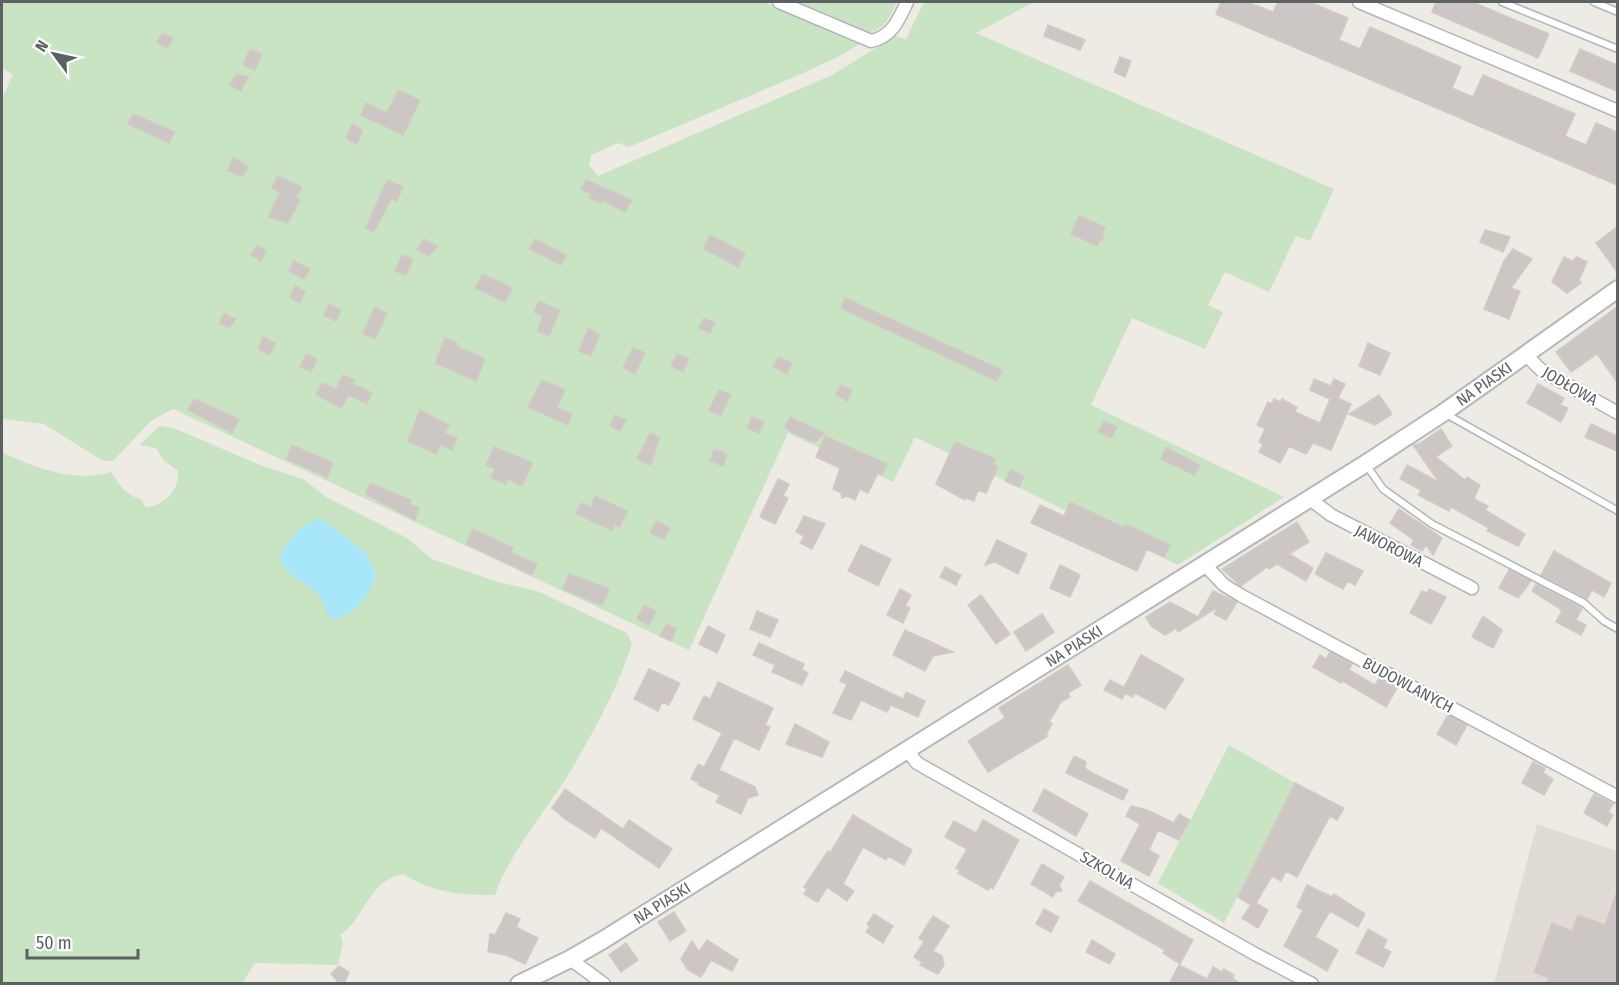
<svg xmlns="http://www.w3.org/2000/svg" width="1619" height="985" viewBox="0 0 1619 985" font-family="'Fira Sans Condensed',sans-serif">
<style>
.education{fill:#e1dbd6}
.green{fill:#c9e4c2}
.water{fill:#a8e7fa}
.building{fill:#ccc7c4;stroke:#d2cac3;stroke-width:1.5}
.lines{fill:none;stroke-linecap:round;stroke-linejoin:round}
.lane-casing{stroke:#b2b6b9;stroke-width:9}
.street-casing{stroke:#b2b6b9;stroke-width:15}
.secondary-casing{stroke:#b3b8bb;stroke-width:20}
.lane{stroke:#fff;stroke-width:6}
.street{stroke:#fff;stroke-width:12}
.secondary{stroke:#fff;stroke-width:16}
.labels{text-anchor:middle;dominant-baseline:central;stroke-width:4.5;stroke-linejoin:round;paint-order:stroke}
.street-label{font-size:16px;fill:#5c6164;stroke:#fff}
</style>
<rect width="100%" height="100%" fill="#eeeae4"/>
<!-- education -->
<path class="education" d="M 1537,824 L 1617,851 L 1617,983 L 1494,984 Z"/>
<!-- green -->
<path class="green" d="M 2,2 L 764,2 L 859,44 L 838,57 L 794,77 L 629,147 L 618,143 L 591,155 L 589,165 L 598,176 L 832,75 L 895,36 L 906,39 L 924,2 L 1034,2 L 976,33 L 1334,189 L 1310,241 L 1296,236 L 1269,292 L 1225,272 L 1208,305 L 1223,312 L 1205,349 L 1132,318 L 1091,405 L 1284,497 L 1178,565 L 915,437 L 893,482 L 788,433 L 689,650 L 173,409 L 151,421 L 113,461 L 103,461 L 44,424 L 4,419 L 2,421 L 2,98 L 13,75 L 2,68 Z
M 789,2 L 897,2 C 890,16 887,28 870,32 L 870,35 Z
M 160,426 L 176,429 L 260,465 L 303,479 L 326,497 L 407,538 L 432,559 L 498,582 L 537,591 L 627,633 L 632,644 C 617,690 592,735 567,777 C 543,815 510,852 495,895 C 465,896 428,892 404,874 C 367,880 366,918 340,935 L 343,942 L 338,965 L 255,963 L 242,983 L 2,983 L 2,452 C 33,468 77,483 111,472 C 119,484 126,496 141,499 L 146,508 C 165,504 179,492 178,471 L 163,460 L 156,448 L 139,445 Z
M 1229,745 L 1295,783 L 1224,923 L 1158,883 Z"/>
<!-- water -->
<path class="water" d="M 320,518 L 366,553 L 376,573 C 370,596 358,611 336,619 L 328,616 C 320,579 286,583 280,558 C 284,542 305,522 320,518 Z"/>
<!-- building -->
<path class="building" d="M 1221,2 L 1247,2 L 1273,12 L 1278,2 L 1309,2 L 1348,18 L 1339,40 L 1360,49 L 1370,27 L 1461,67 L 1452,88 L 1473,97 L 1483,75 L 1575,114 L 1565,136 L 1586,145 L 1596,123 L 1617,132 L 1617,185 L 1216,14 Z
M 1436,2 L 1472,2 L 1549,34 L 1538,58 L 1432,12 Z
M 1048,25 L 1085,40 L 1080,50 L 1044,36 Z
M 162,33 L 173,38 L 168,48 L 157,43 Z
M 250,49 L 262,54 L 255,70 L 243,65 Z
M 1580,49 L 1617,65 L 1617,91 L 1570,71 Z
M 1120,57 L 1131,61 L 1125,77 L 1114,72 Z
M 237,74 L 248,77 L 241,91 L 230,85 Z
M 398,90 L 420,100 L 403,135 L 361,115 L 366,103 L 387,113 Z
M 133,114 L 175,132 L 169,143 L 128,124 Z
M 352,124 L 363,130 L 357,144 L 346,138 Z
M 233,158 L 248,166 L 243,176 L 227,171 Z
M 277,176 L 302,187 L 296,198 L 300,200 L 288,223 L 268,217 L 280,192 L 272,188 Z
M 387,180 L 403,187 L 397,201 L 391,199 L 374,232 L 366,228 Z
M 586,180 L 632,200 L 625,212 L 602,200 L 600,203 L 589,198 L 591,194 L 581,189 Z
M 1079,216 L 1105,227 L 1102,234 L 1104,239 L 1099,241 L 1097,246 L 1071,234 Z
M 1617,227 L 1617,272 L 1596,243 Z
M 1485,230 L 1510,237 L 1503,252 L 1480,242 Z
M 710,235 L 745,253 L 738,267 L 704,249 Z
M 424,239 L 438,246 L 429,256 L 417,250 Z
M 535,239 L 566,255 L 561,265 L 529,249 Z
M 257,245 L 266,250 L 261,261 L 251,255 Z
M 1513,249 L 1532,259 L 1511,288 L 1520,291 L 1509,319 L 1484,309 L 1504,261 Z
M 402,255 L 413,259 L 406,275 L 395,271 Z
M 1564,257 L 1572,261 L 1577,257 L 1587,262 L 1579,280 L 1581,283 L 1567,293 L 1552,282 Z
M 294,261 L 310,269 L 304,279 L 289,271 Z
M 483,274 L 512,288 L 505,302 L 475,288 Z
M 295,286 L 305,291 L 300,303 L 290,298 Z
M 845,298 L 1002,370 L 997,381 L 841,308 Z
M 539,301 L 560,310 L 549,336 L 537,331 L 543,316 L 534,312 Z
M 329,304 L 341,310 L 336,321 L 324,316 Z
M 375,307 L 387,313 L 375,339 L 363,334 Z
M 1617,307 L 1617,382 L 1597,354 L 1571,372 L 1556,352 Z
M 224,313 L 235,319 L 230,328 L 219,323 Z
M 704,318 L 715,323 L 710,333 L 699,328 Z
M 588,328 L 600,334 L 591,356 L 579,351 Z
M 263,337 L 275,343 L 270,355 L 258,349 Z
M 445,338 L 457,343 L 456,346 L 485,359 L 476,381 L 435,363 Z
M 1368,343 L 1390,353 L 1380,375 L 1359,366 Z
M 633,348 L 645,353 L 635,374 L 623,368 Z
M 306,354 L 317,359 L 311,372 L 300,367 Z
M 677,354 L 689,359 L 683,372 L 671,366 Z
M 778,357 L 792,363 L 787,374 L 773,367 Z
M 343,375 L 355,380 L 353,384 L 372,393 L 367,404 L 348,395 L 342,408 L 316,395 L 322,383 L 336,389 Z
M 1314,379 L 1331,386 L 1334,379 L 1345,384 L 1338,398 L 1351,404 L 1331,450 L 1313,443 L 1306,454 L 1289,446 L 1280,463 L 1259,452 L 1263,444 L 1259,442 L 1265,429 L 1257,425 L 1268,402 L 1271,404 L 1274,399 L 1280,402 L 1282,399 L 1297,407 L 1295,412 L 1320,423 L 1330,399 L 1310,390 Z
M 542,380 L 565,390 L 557,408 L 572,414 L 568,425 L 528,407 Z
M 1538,384 L 1564,398 L 1560,405 L 1568,408 L 1561,422 L 1527,403 Z
M 841,385 L 852,390 L 847,401 L 836,395 Z
M 719,390 L 731,395 L 721,415 L 709,410 Z
M 1379,395 L 1392,414 L 1375,425 L 1349,414 Z
M 194,399 L 239,419 L 232,433 L 188,410 Z
M 420,410 L 449,425 L 445,433 L 457,438 L 452,450 L 440,444 L 436,454 L 408,441 Z
M 615,415 L 626,420 L 620,431 L 610,426 Z
M 752,417 L 764,422 L 759,433 L 747,428 Z
M 790,417 L 796,420 L 824,433 L 817,441 L 812,441 L 791,432 L 785,427 Z
M 1104,421 L 1117,427 L 1111,438 L 1098,432 Z
M 1591,424 L 1617,436 L 1617,451 L 1585,437 Z
M 1441,429 L 1452,446 L 1436,457 L 1465,480 L 1467,477 L 1480,485 L 1474,499 L 1488,506 L 1485,510 L 1525,534 L 1518,546 L 1487,531 L 1489,528 L 1451,507 L 1449,511 L 1418,495 L 1421,490 L 1400,479 L 1407,465 L 1439,482 L 1413,445 L 1419,444 Z
M 650,433 L 660,437 L 651,465 L 637,459 Z
M 825,436 L 887,464 L 882,475 L 878,473 L 868,493 L 860,489 L 855,500 L 847,496 L 842,498 L 841,493 L 833,489 L 840,468 L 816,457 Z
M 955,442 L 996,459 L 993,464 L 998,467 L 986,493 L 978,490 L 974,501 L 966,498 L 965,500 L 936,484 Z
M 292,445 L 333,463 L 327,477 L 286,459 Z
M 494,447 L 533,463 L 522,486 L 508,479 L 506,484 L 491,478 L 495,469 L 486,465 Z
M 1166,448 L 1200,465 L 1194,475 L 1161,459 Z
M 714,449 L 727,454 L 723,466 L 710,461 Z
M 1011,470 L 1024,476 L 1019,487 L 1005,481 Z
M 778,479 L 789,484 L 783,496 L 788,498 L 775,524 L 760,517 Z
M 370,483 L 411,500 L 410,504 L 419,508 L 415,520 L 365,494 Z
M 595,496 L 627,511 L 620,527 L 615,525 L 612,530 L 576,514 L 581,503 L 591,507 Z
M 1070,502 L 1123,527 L 1125,524 L 1170,545 L 1164,557 L 1147,549 L 1137,571 L 1031,523 L 1040,505 L 1064,516 Z
M 1399,509 L 1442,538 L 1433,555 L 1426,545 L 1422,551 L 1411,545 L 1414,540 L 1390,523 Z
M 804,516 L 825,524 L 812,549 L 800,543 L 804,536 L 796,532 Z
M 656,521 L 670,528 L 664,539 L 650,533 Z
M 1297,522 L 1309,542 L 1289,554 L 1313,568 L 1306,581 L 1277,564 L 1269,569 L 1267,567 L 1241,586 L 1222,569 Z
M 473,529 L 513,548 L 511,553 L 537,564 L 532,575 L 466,544 Z
M 997,540 L 1027,554 L 1018,574 L 995,562 L 985,565 Z
M 861,545 L 891,559 L 878,586 L 848,571 Z
M 1554,551 L 1611,583 L 1604,597 L 1592,590 L 1587,599 L 1541,575 Z
M 1326,553 L 1363,571 L 1355,585 L 1348,581 L 1343,589 L 1315,574 Z
M 1060,565 L 1080,575 L 1070,597 L 1050,588 Z
M 945,567 L 961,575 L 956,585 L 940,577 Z
M 1509,570 L 1531,581 L 1518,598 L 1499,588 Z
M 569,574 L 609,589 L 603,603 L 601,605 L 563,589 Z
M 1536,584 L 1582,608 L 1576,620 L 1586,625 L 1581,635 L 1556,622 L 1562,610 L 1532,591 Z
M 900,589 L 911,595 L 905,606 L 910,608 L 903,623 L 887,615 Z
M 1429,589 L 1446,597 L 1431,624 L 1410,613 L 1422,591 L 1427,593 Z
M 1213,591 L 1237,602 L 1226,620 L 1214,614 L 1218,607 L 1178,632 L 1176,628 L 1165,635 L 1151,626 L 1146,617 L 1170,602 L 1198,617 Z
M 981,595 L 1010,634 L 996,644 L 968,605 Z
M 644,605 L 656,611 L 649,625 L 637,619 Z
M 757,611 L 778,620 L 770,637 L 750,629 Z
M 1042,614 L 1054,632 L 1026,651 L 1014,632 Z
M 1483,616 L 1502,630 L 1493,648 L 1472,637 Z
M 666,624 L 677,629 L 671,641 L 660,636 Z
M 708,626 L 725,635 L 717,653 L 699,644 Z
M 905,630 L 953,652 L 933,656 L 925,671 L 893,655 Z
M 759,643 L 804,664 L 802,670 L 808,673 L 802,685 L 772,672 L 775,665 L 753,655 Z
M 1330,652 L 1352,664 L 1349,670 L 1375,685 L 1379,678 L 1397,688 L 1386,707 L 1343,681 L 1341,683 L 1313,667 L 1320,655 L 1326,659 Z
M 1141,655 L 1184,679 L 1165,709 L 1135,693 L 1132,697 L 1125,693 L 1122,699 L 1104,690 L 1110,680 L 1124,687 Z
M 1068,665 L 1081,685 L 1068,693 L 1070,697 L 1061,702 L 1049,722 L 1052,724 L 1046,734 L 1048,736 L 988,772 L 968,741 L 1005,718 L 999,708 Z
M 649,669 L 680,683 L 669,705 L 662,702 L 658,711 L 634,699 Z
M 845,671 L 903,699 L 906,692 L 925,701 L 918,717 L 891,705 L 887,712 L 861,700 L 851,720 L 833,713 L 847,684 L 840,681 Z
M 718,682 L 773,708 L 765,725 L 770,727 L 759,750 L 734,738 L 719,770 L 755,787 L 758,795 L 748,798 L 741,814 L 716,802 L 720,795 L 698,785 L 699,783 L 691,779 L 698,764 L 704,767 L 722,733 L 693,719 L 704,696 L 710,699 Z
M 1448,715 L 1467,725 L 1456,745 L 1437,734 Z
M 795,724 L 829,742 L 822,757 L 786,744 Z
M 1074,756 L 1086,762 L 1085,768 L 1092,773 L 1128,790 L 1123,800 L 1066,773 Z
M 1533,762 L 1545,768 L 1543,773 L 1553,779 L 1544,795 L 1522,783 Z
M 1295,783 L 1344,808 L 1337,820 L 1330,816 L 1297,877 L 1286,871 L 1281,881 L 1272,876 L 1256,903 L 1268,910 L 1258,928 L 1242,918 L 1251,905 L 1238,897 Z
M 565,789 L 623,829 L 629,820 L 672,849 L 659,868 L 601,828 L 595,838 L 565,819 L 552,808 Z
M 1044,789 L 1088,814 L 1076,836 L 1033,811 Z
M 1594,794 L 1613,804 L 1608,812 L 1613,815 L 1607,826 L 1584,813 Z
M 1131,806 L 1147,810 L 1174,823 L 1179,814 L 1190,820 L 1179,840 L 1158,830 L 1149,850 L 1159,856 L 1149,876 L 1121,861 L 1140,824 L 1126,816 Z
M 853,815 L 912,850 L 904,865 L 888,856 L 886,860 L 863,847 L 843,884 L 854,891 L 847,901 L 827,887 L 818,902 L 814,900 L 804,894 L 807,889 L 804,887 L 828,851 L 830,853 Z
M 983,820 L 1019,840 L 993,889 L 990,887 L 988,890 L 958,873 L 960,870 L 956,868 L 967,849 L 945,837 L 954,821 L 976,833 Z
M 1042,864 L 1064,877 L 1059,885 L 1062,891 L 1055,892 L 1053,897 L 1031,884 Z
M 1090,881 L 1193,940 L 1180,964 L 1163,953 L 1165,950 L 1078,901 Z
M 1307,885 L 1332,897 L 1334,894 L 1365,914 L 1358,927 L 1330,911 L 1315,937 L 1338,950 L 1327,971 L 1284,946 L 1303,910 L 1297,907 Z
M 1616,894 L 1617,984 L 1547,984 L 1549,978 L 1534,972 L 1552,923 L 1572,931 L 1578,915 L 1605,925 Z
M 1044,909 L 1059,917 L 1051,932 L 1036,924 Z
M 674,912 L 686,931 L 670,941 L 658,922 Z
M 506,913 L 520,919 L 516,927 L 538,938 L 525,964 L 506,955 L 488,952 L 490,934 L 495,935 Z
M 874,914 L 893,926 L 883,943 L 866,932 L 870,926 L 867,924 Z
M 933,916 L 949,926 L 933,951 L 942,956 L 944,965 L 938,974 L 920,965 L 922,962 L 914,957 L 924,942 L 919,938 Z
M 1368,929 L 1387,940 L 1383,948 L 1391,952 L 1383,967 L 1356,953 Z
M 707,940 L 738,960 L 732,971 L 711,960 L 701,977 L 688,970 L 681,959 L 692,941 L 699,952 Z
M 1092,940 L 1115,954 L 1110,964 L 1086,952 Z
M 626,943 L 638,960 L 621,972 L 609,955 Z
M 1179,965 L 1207,979 L 1213,967 L 1222,972 L 1224,969 L 1234,975 L 1232,978 L 1241,984 L 1169,984 Z
M 339,966 L 349,972 L 344,984 L 340,984 L 331,974 Z"/>
<g class="lines">
<!-- lane casing -->
<g class="lane-casing">
<path id="lane" d="M 1502,2 L 1618,49
M 1594,2 L 1618,12
M 1446,414 L 1618,511
M 1367,466 L 1383,489 L 1432,524 L 1584,603 L 1604,621 L 1618,629"/>
</g>
<!-- street casing -->
<g class="street-casing">
<path id="street" d="M 779,2 L 871,41 C 892,37 899,19 907,2
M 1359,2 L 1618,111
M 1526,355 L 1541,370 L 1618,413
M 1310,499 L 1331,515 L 1472,588
M 1205,565 L 1224,585 L 1242,596 L 1618,797
M 907,750 L 917,763 L 1255,954 L 1312,984
M 570,959 L 604,984"/>
</g>
<!-- secondary casing -->
<g class="secondary-casing">
<path id="secondary" d="M 519,984 L 570,959 L 603,940 L 1365,464 L 1443,413 L 1618,289"/>
</g>
<!-- lane -->
<use href="#lane" class="lane"/>
<!-- street -->
<use href="#street" class="street"/>
<!-- secondary -->
<use href="#secondary" class="secondary"/>
</g>
<g class="labels">
<!-- street labels -->
<g class="street-label">
<text transform="translate(1484 384) rotate(-35)">NA PIASKI</text>
<text transform="translate(1570 386) rotate(30)">JODŁOWA</text>
<text transform="translate(1389 546) rotate(27)">JAWOROWA</text>
<text transform="translate(1074 646) rotate(-32)">NA PIASKI</text>
<text transform="translate(1408 685) rotate(28)">BUDOWLANYCH</text>
<text transform="translate(1107 870) rotate(30)">SZKOLNA</text>
<text transform="translate(662 903) rotate(-32)">NA PIASKI</text>
</g>
</g>
<!-- border -->
<rect width="1619" height="985" fill="none" stroke="#5c6164" stroke-width="6"/>
<!-- north arrow -->
<g transform="translate(54 54) rotate(303)" stroke="#ffffff" stroke-width="4.5" paint-order="stroke">
<path d="M0-4.5L10 22L0 15L-10 22Z" fill="#5c6164"/>
<text y="-9" font-size="16" font-weight="bold" text-anchor="middle" fill="#5c6164">N</text>
</g>
<!-- scale -->
<path d="M27 949v9h111v-9" fill="none" stroke="#5c6164" stroke-width="3"/>
<text x="36" y="949" font-size="18" fill="#5c6164" stroke="#ffffff" stroke-width="4.5" paint-order="stroke">50 m</text>
</svg>
